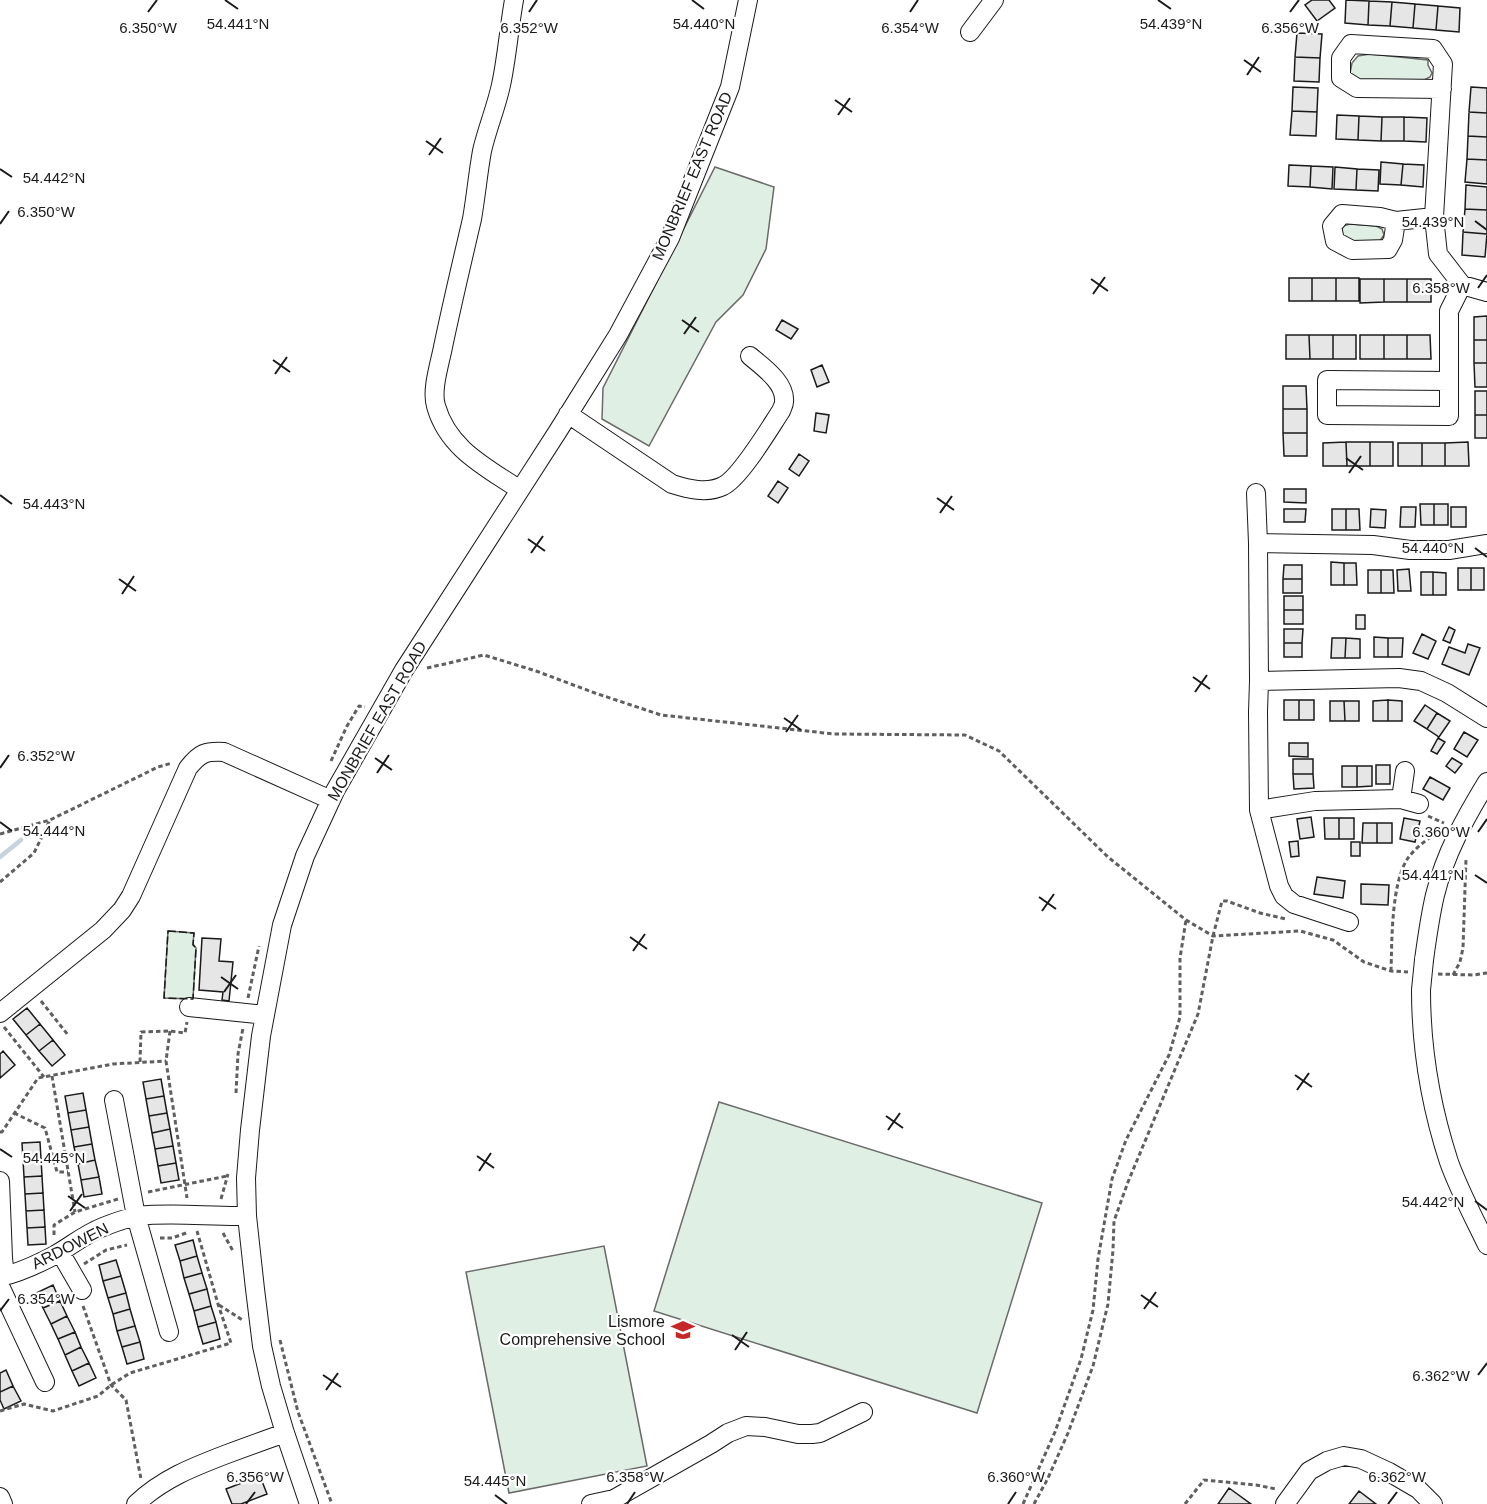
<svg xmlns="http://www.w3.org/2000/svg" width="1487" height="1504" viewBox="0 0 1487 1504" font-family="Helvetica,sans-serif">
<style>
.green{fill:#e0efe3;stroke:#6a6a6a;stroke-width:1.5}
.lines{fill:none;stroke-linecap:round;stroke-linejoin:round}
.stream{stroke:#c6d2dc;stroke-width:4.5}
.building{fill:#e6e6e6;stroke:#1a1a1a;stroke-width:1.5}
.minor-casing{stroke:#1a1a1a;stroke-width:20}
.path{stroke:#5f5f5f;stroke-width:3;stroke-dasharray:4.5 3;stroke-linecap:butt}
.minor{stroke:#fff;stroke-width:18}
.minor-bridge-casing{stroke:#1a1a1a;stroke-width:20;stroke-linecap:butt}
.minor-bridge{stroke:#fff;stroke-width:18}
.fence{stroke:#1a1a1a;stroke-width:1.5;stroke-dasharray:8 3;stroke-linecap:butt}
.ticks{fill:none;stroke:#1a1a1a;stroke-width:2}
.labels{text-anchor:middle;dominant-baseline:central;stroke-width:4.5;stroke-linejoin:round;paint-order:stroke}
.street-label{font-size:16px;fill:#1a1a1a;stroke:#fff}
.poi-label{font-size:16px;fill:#1a1a1a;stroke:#fff;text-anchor:end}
.ticks-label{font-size:15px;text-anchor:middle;fill:#1a1a1a;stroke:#fff;stroke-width:4.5;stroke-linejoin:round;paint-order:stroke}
</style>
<rect width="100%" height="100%" fill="#fff"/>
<!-- green -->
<path class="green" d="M 1370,54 L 1428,60 L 1428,65 L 1432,73 L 1430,77 L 1424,80 L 1357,81 L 1350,73 L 1352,63 L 1358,56 Z
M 715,167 L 774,187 L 766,249 L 743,295 L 716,322 L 649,446 L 602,419 L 603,388 Z
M 1350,224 L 1376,226 L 1382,229 L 1384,235 L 1379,242 L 1349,243 L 1340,233 L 1343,226 Z
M 168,931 L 194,933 L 193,944 L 196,948 L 193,999 L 164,998 Z
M 719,1102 L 1042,1203 L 977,1413 L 654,1311 Z
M 604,1246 L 647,1466 L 509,1493 L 466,1272 Z"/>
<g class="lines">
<!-- stream -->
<path class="stream" d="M 0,857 L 21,840"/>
</g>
<!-- building -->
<path class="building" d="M 1312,0 L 1329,0 L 1335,8 L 1317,21 L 1305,5 Z
M 1346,0 L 1369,1 L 1368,25 L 1345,23 Z
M 1369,1 L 1392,2 L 1390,26 L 1368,25 Z
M 1392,2 L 1415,4 L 1413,28 L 1390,26 Z
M 1415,4 L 1438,6 L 1436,30 L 1413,28 Z
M 1438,6 L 1460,8 L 1459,32 L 1436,30 Z
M 1297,33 L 1322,34 L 1320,58 L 1295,57 Z
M 1295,57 L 1320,58 L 1319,82 L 1294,81 Z
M 1293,87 L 1318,88 L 1317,112 L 1292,111 Z
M 1471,87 L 1487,88 L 1487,113 L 1469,112 Z
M 1292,111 L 1317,112 L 1316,136 L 1290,135 Z
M 1469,112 L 1487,113 L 1487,137 L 1468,136 Z
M 1337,115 L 1359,116 L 1358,140 L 1336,139 Z
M 1359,116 L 1382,117 L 1381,141 L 1358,140 Z
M 1382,117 L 1404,117 L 1404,141 L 1381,141 Z
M 1404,117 L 1427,118 L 1426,142 L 1404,141 Z
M 1468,136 L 1487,137 L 1487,160 L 1467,159 Z
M 1467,159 L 1487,160 L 1487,184 L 1465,182 Z
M 1381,162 L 1403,164 L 1401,185 L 1380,184 Z
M 1403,164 L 1424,165 L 1423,187 L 1401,185 Z
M 1289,165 L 1311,166 L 1310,187 L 1288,186 Z
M 1311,166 L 1333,167 L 1332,189 L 1310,187 Z
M 1335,167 L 1357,169 L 1356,190 L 1334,189 Z
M 1357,169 L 1379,170 L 1378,191 L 1356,190 Z
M 1466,185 L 1487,187 L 1487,210 L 1465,209 Z
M 1465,209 L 1487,210 L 1487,234 L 1463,232 Z
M 1463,232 L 1487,234 L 1485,257 L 1462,255 Z
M 1289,278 L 1312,278 L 1312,301 L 1289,301 Z
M 1312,278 L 1336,278 L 1336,301 L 1312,301 Z
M 1336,278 L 1359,278 L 1359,301 L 1336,301 Z
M 1360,279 L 1384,279 L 1384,302 L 1360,303 Z
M 1384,279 L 1407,279 L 1407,302 L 1384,302 Z
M 1407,279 L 1431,279 L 1431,302 L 1407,302 Z
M 1487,316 L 1487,340 L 1474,340 L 1474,317 Z
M 782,320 L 798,329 L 791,339 L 776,330 Z
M 1286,335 L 1309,335 L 1310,359 L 1286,359 Z
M 1309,335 L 1333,335 L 1333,359 L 1310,359 Z
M 1333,335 L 1356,335 L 1356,359 L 1333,359 Z
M 1360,335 L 1384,335 L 1384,359 L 1360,359 Z
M 1384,335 L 1407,335 L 1407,359 L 1384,359 Z
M 1407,335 L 1430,335 L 1431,359 L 1407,359 Z
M 1474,340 L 1487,340 L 1487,363 L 1474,363 Z
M 1474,363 L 1487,363 L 1487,387 L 1475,387 Z
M 822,365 L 829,382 L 817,387 L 811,370 Z
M 1283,386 L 1306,386 L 1307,409 L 1283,409 Z
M 1475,391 L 1487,391 L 1487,415 L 1475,415 Z
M 1283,409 L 1307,409 L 1307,433 L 1283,433 Z
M 816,413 L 829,415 L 826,433 L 814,431 Z
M 1475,415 L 1487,415 L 1487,438 L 1475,438 Z
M 1283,433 L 1307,433 L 1307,456 L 1284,456 Z
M 1346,442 L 1347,466 L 1323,466 L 1323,443 Z
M 1346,442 L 1370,442 L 1370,466 L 1347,466 Z
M 1370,442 L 1393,442 L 1393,466 L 1370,466 Z
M 1468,442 L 1469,466 L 1445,466 L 1445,443 Z
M 1398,443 L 1422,443 L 1422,466 L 1398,466 Z
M 1422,443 L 1445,443 L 1445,466 L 1422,466 Z
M 799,454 L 809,461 L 799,476 L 789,469 Z
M 778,481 L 788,488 L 778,503 L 768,496 Z
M 1284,489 L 1306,489 L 1306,503 L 1284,502 Z
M 1420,504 L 1434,504 L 1434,525 L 1421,525 Z
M 1434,504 L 1448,504 L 1448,525 L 1434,525 Z
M 1401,507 L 1416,507 L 1415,527 L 1400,527 Z
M 1451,507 L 1466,507 L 1466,527 L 1451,527 Z
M 1284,509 L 1306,509 L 1305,522 L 1284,522 Z
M 1332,509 L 1346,509 L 1346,530 L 1332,530 Z
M 1346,509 L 1359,509 L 1360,530 L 1346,530 Z
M 1371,509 L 1386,510 L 1385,528 L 1370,527 Z
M 1331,562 L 1344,563 L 1344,585 L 1331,585 Z
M 1344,563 L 1356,563 L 1357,585 L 1344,585 Z
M 1284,565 L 1302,565 L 1302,579 L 1283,579 Z
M 1458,568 L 1471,568 L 1471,590 L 1458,590 Z
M 1471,568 L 1484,568 L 1484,590 L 1471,590 Z
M 1409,569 L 1411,591 L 1398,591 L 1397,570 Z
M 1368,570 L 1381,570 L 1381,593 L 1368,593 Z
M 1381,570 L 1393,570 L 1394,593 L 1381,593 Z
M 1421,572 L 1433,572 L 1433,595 L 1421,595 Z
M 1433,572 L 1446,573 L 1446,595 L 1433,595 Z
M 1283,579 L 1302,579 L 1302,593 L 1283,593 Z
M 1284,596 L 1303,596 L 1303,610 L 1284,610 Z
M 1284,610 L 1303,610 L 1303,624 L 1284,624 Z
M 1356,615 L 1365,615 L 1365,629 L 1356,629 Z
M 1449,627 L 1455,630 L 1450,643 L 1443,640 Z
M 1284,629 L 1303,629 L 1302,643 L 1284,643 Z
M 1422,634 L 1436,641 L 1428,659 L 1413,653 Z
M 1374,637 L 1388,638 L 1388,657 L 1374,657 Z
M 1332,638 L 1346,638 L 1345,658 L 1331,658 Z
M 1346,638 L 1360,639 L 1360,658 L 1345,658 Z
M 1388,638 L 1403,638 L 1402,657 L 1388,657 Z
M 1284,643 L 1302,643 L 1302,657 L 1284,657 Z
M 1468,644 L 1480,648 L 1469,675 L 1442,664 L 1449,647 L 1465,653 Z
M 1284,700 L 1299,700 L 1299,720 L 1284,720 Z
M 1299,700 L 1314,700 L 1314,720 L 1299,720 Z
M 1388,700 L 1388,721 L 1373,721 L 1373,701 Z
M 1388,700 L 1402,701 L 1402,721 L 1388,721 Z
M 1330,701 L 1344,701 L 1345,721 L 1330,721 Z
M 1344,701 L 1359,701 L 1359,721 L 1345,721 Z
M 1425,705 L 1437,713 L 1427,729 L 1414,721 Z
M 1437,713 L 1450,721 L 1439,737 L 1427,729 Z
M 1464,732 L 1478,740 L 1467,757 L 1454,749 Z
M 1438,738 L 1445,742 L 1437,754 L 1431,751 Z
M 1289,743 L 1308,743 L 1308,757 L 1289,756 Z
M 1452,758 L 1462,764 L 1455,773 L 1446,766 Z
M 1293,759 L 1313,759 L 1313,774 L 1293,774 Z
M 1376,765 L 1390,765 L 1390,784 L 1376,784 Z
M 1342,766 L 1357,766 L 1357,787 L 1342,787 Z
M 1357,766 L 1372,766 L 1372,786 L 1357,787 Z
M 1293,774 L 1313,774 L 1314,788 L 1294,789 Z
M 1430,777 L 1450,788 L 1443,800 L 1423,789 Z
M 1311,817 L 1314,837 L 1300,839 L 1297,819 Z
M 1324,818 L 1339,818 L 1339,839 L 1325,839 Z
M 1339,818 L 1354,818 L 1354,839 L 1339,839 Z
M 1404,818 L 1420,821 L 1415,842 L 1400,839 Z
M 1363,823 L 1377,823 L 1377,843 L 1362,843 Z
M 1377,823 L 1392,823 L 1392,843 L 1377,843 Z
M 1298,841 L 1299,856 L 1291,857 L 1289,842 Z
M 1351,842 L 1360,842 L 1360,856 L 1351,856 Z
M 1317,877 L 1345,881 L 1343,898 L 1314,894 Z
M 1361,884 L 1389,885 L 1388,905 L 1361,904 Z
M 202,938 L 221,939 L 219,961 L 233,962 L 229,1001 L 222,1000 L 223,992 L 199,990 Z
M 27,1008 L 40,1024 L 26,1035 L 13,1019 Z
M 40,1024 L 53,1040 L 39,1051 L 26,1035 Z
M 53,1040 L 65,1055 L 52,1066 L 39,1051 Z
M 3,1051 L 15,1065 L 0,1078 L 0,1054 Z
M 161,1079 L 164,1096 L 146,1099 L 143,1082 Z
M 83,1093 L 86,1110 L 68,1113 L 65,1096 Z
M 164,1096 L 167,1113 L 149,1116 L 146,1099 Z
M 86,1110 L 89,1127 L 71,1130 L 68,1113 Z
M 167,1113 L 170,1129 L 152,1133 L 149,1116 Z
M 89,1127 L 92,1144 L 74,1147 L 71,1130 Z
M 170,1129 L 173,1146 L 155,1149 L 152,1133 Z
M 40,1142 L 41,1159 L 23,1160 L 22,1143 Z
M 92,1144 L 95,1160 L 78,1164 L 74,1147 Z
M 173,1146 L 176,1163 L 158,1166 L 155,1149 Z
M 41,1159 L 42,1176 L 24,1177 L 23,1160 Z
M 95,1160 L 99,1177 L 81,1180 L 78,1164 Z
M 176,1163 L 179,1180 L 161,1183 L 158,1166 Z
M 42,1176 L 43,1193 L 25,1194 L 24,1177 Z
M 99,1177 L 102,1194 L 84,1197 L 81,1180 Z
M 43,1193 L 44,1210 L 26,1211 L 25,1194 Z
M 44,1210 L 45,1227 L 27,1228 L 26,1211 Z
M 45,1227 L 46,1244 L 28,1245 L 27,1228 Z
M 193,1240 L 197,1256 L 180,1261 L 175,1245 Z
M 197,1256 L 202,1273 L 184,1278 L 180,1261 Z
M 116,1260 L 121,1276 L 103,1281 L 99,1265 Z
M 202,1273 L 207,1289 L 189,1294 L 184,1278 Z
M 121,1276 L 126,1293 L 108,1298 L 103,1281 Z
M 53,1285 L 60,1301 L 43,1308 L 36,1293 Z
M 207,1289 L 211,1306 L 194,1311 L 189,1294 Z
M 126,1293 L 130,1309 L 113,1314 L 108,1298 Z
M 60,1301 L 67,1316 L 51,1324 L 43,1308 Z
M 211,1306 L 216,1322 L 198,1327 L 194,1311 Z
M 130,1309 L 135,1326 L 117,1331 L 113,1314 Z
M 67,1316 L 75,1332 L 58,1339 L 51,1324 Z
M 216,1322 L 220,1339 L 203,1344 L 198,1327 Z
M 135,1326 L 140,1342 L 122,1347 L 117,1331 Z
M 75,1332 L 81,1347 L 65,1355 L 58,1339 Z
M 140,1342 L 144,1359 L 127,1364 L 122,1347 Z
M 81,1347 L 89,1363 L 72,1371 L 65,1355 Z
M 89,1363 L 96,1378 L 79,1386 L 72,1371 Z
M 6,1370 L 13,1386 L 0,1392 L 0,1373 Z
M 13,1386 L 21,1401 L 4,1409 L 0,1400 L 0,1392 Z
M 260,1476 L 267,1494 L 241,1504 L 232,1504 L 226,1489 Z
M 1229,1488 L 1251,1504 L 1218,1504 Z
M 1359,1491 L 1376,1504 L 1349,1504 Z"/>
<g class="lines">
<!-- minor casing -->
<g class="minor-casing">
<path id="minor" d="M 514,0 C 509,28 507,57 501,85 C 496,108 487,129 482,151 C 478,173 476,196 472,219 C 462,262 452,304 443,347 C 440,363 431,390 436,406 C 448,449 486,467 520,490
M 970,32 L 994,0
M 1442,89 L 1357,88 L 1341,78 L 1341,58 L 1351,44 L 1433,49 L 1443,64 L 1434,217 L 1438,254 L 1462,285 L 1487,292
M 1396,221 L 1393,240 L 1388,249 L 1352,250 L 1335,241 L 1332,226 L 1342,214 L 1380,217 L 1396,221 L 1434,217
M 1449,381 L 1327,380 L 1327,415 L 1449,416 L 1449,311 L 1462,285
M 568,414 L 672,484 C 688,489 707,494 723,486 C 740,478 769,429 781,411 C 782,408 784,405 784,402 C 786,383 763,367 750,356
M 1256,493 L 1258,543 L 1259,681 L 1258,712 L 1259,810 L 1279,886 L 1284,896 L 1294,904 L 1349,922
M 1258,543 L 1373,545 L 1410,550 L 1449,550 L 1487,544
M 1259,681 L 1399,678 L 1421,681 L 1447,693 L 1487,718
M 1401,799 L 1405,771
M 1259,810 L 1315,801 L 1401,799 L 1419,804
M 1424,960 C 1427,938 1430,916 1435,895 C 1445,854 1465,818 1487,782
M 1421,990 C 1421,1048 1431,1107 1449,1162 C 1459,1190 1474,1218 1487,1245
M 189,1007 L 265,1015
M 0,1013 L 103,930 L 122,910 L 131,896 L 188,768 C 200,753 205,751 224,752 L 331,800
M 114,1100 L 136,1216 L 169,1332
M 0,1181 L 3,1258 L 5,1276
M 60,1252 L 82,1290
M 0,1277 C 19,1273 38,1264 55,1255 C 71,1246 85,1234 103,1227 C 113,1223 126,1218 138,1216 C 174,1212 211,1217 247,1216
M 0,1286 L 45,1382
M 0,1497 L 3,1504
M 136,1504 C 162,1479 193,1467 227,1454 C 246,1447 265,1440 285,1433
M 309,1504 L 285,1433 L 271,1386 L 262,1346 L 255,1289 L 247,1216 L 246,1178 L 250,1130 L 261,1036 L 282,925 L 305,856 L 335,791 L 404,670 L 558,431 L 618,335 L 670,238 L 730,87 L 748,0
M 591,1504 L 614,1499 L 711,1444 L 728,1433 L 746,1426 L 765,1427 L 798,1434 L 812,1434 L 820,1433 L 863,1412
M 1285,1504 L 1309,1471 L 1327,1461 L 1344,1456 L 1361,1459 L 1389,1472 L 1418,1489 L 1433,1504"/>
</g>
<!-- path -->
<path class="path" d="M 427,668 L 484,655 L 536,671 L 595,693 L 661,715 L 834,734 L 965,735 L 999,751 L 1108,857 L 1186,920 L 1213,936 L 1300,931 L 1333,940 L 1364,962 L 1391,971 L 1408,972
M 331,761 L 347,726 L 359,706 L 365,707
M 1428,816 L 1444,823
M 0,834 L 50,820 L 158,767 L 172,763
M 0,882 L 34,853 L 50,820
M 1391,971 C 1392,941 1391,883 1408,858 C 1416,847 1429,838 1440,830
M 1438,974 L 1473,975 L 1487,973
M 1453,975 L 1460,962 L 1463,948 L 1466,859
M 248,998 L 259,946
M 41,1001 L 68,1035
M 4,1027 L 44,1077
M 170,1031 L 166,1061 L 187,1198
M 140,1062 L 141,1032 L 170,1031 L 185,1033 L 187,1022
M 52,1076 L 75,1212
M 236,1093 L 238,1054 L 243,1028
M 14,1113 L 45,1128 L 57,1172 L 68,1172
M 0,1132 L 2,1132 L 38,1078 L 113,1064 L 166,1061
M 148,1192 L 227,1176
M 221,1199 L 228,1174
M 223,1233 L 233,1251
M 54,1235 L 54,1225 L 75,1212 L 118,1199
M 160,1238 L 172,1238 L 189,1232
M 84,1264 L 106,1250 L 127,1245
M 219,1305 L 244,1321
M 83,1306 L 111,1385 L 126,1400 L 141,1479
M 280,1340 L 298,1412 L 332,1504
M 0,1411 L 24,1404 L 53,1411 L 98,1396 L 111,1385 L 130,1373 L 231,1343 L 218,1304 L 197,1231
M 1023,1504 L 1055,1432 L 1081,1359 L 1093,1310 L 1098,1259 L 1112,1179 L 1126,1140 L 1169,1055 L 1180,1017 L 1180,958 L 1186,920
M 1034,1504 L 1048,1478 L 1068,1433 L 1093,1366 L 1108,1304 L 1113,1250 L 1114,1221 L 1128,1182 L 1198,1014 L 1213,936 L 1222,901 L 1227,901 L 1260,913 L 1286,919
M 1185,1504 L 1204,1480 L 1256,1485 L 1276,1489"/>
<!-- minor -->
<use href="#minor" class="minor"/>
<!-- minor-bridge casing -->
<g class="minor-bridge-casing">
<path id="minor-bridge" d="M 1421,990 L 1424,960"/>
</g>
<!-- minor-bridge -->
<use href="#minor-bridge" class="minor-bridge"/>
<!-- fence -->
<path class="fence" d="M 168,931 L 194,933 L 193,945 L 196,948 L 193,999 L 164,998 Z"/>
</g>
<!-- ticks -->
<path class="ticks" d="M 225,0 L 238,9M 692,0 L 704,9M 1158,0 L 1171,9M 148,12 L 157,0M 529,12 L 537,0M 910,12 L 918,0M 1290,12 L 1299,0M 1244,60 L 1261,72M 1247,75 L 1259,57M 835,100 L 852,112M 838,115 L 850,98M 426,141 L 443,153M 429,155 L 441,138M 0,169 L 12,177M 1475,221 L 1487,230M 0,224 L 9,211M 1091,279 L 1108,291M 1478,288 L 1487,275M 1093,294 L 1105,277M 682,320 L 699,332M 684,334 L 696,317M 273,360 L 290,372M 275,374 L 287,357M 1346,458 L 1363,470M 1349,473 L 1361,456M 0,495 L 12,504M 937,498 L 954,510M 940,513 L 952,496M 528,539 L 545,551M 1475,548 L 1487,557M 531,553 L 543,536M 119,579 L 136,591M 122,594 L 134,576M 1193,677 L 1210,689M 1195,692 L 1207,675M 784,718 L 801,730M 786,732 L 798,715M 375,758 L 392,770M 0,768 L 9,755M 377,773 L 389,755M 0,822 L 12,831M 1478,832 L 1487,819M 1475,875 L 1487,883M 1039,897 L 1056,909M 1042,911 L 1054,894M 630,937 L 647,949M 633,951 L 645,934M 221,977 L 238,989M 224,992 L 236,975M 1295,1075 L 1312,1087M 1297,1090 L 1309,1073M 886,1116 L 903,1128M 888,1130 L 900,1113M 0,1149 L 12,1157M 477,1156 L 494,1168M 479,1171 L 491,1153M 68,1196 L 85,1208M 1475,1201 L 1487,1210M 70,1211 L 82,1194M 1141,1295 L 1158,1307M 1144,1309 L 1156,1292M 0,1311 L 9,1299M 732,1335 L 749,1347M 735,1350 L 747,1332M 323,1375 L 341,1387M 1478,1375 L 1487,1363M 326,1390 L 338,1373M 495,1495 L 507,1504M 246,1504 L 255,1492M 627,1504 L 635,1492M 1008,1504 L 1016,1492M 1388,1504 L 1397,1492"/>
<!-- icons -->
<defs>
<g id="school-bare" transform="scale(1.8)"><path d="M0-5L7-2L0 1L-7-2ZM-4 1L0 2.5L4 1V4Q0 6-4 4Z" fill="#c62828" stroke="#fff" stroke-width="2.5" paint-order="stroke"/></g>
</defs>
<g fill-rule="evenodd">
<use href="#school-bare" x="683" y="1330"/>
</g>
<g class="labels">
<!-- street labels -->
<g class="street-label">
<text transform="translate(692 176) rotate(-67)">MONBRIEF EAST ROAD</text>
<text transform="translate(377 721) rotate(-60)">MONBRIEF EAST ROAD</text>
<text transform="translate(70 1246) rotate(-27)">ARDOWEN</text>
</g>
<!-- poi labels -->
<g class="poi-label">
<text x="665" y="1321">Lismore<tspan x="665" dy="18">Comprehensive School</tspan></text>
</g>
</g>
<g class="ticks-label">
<text x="704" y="29">54.440°N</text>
<text x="1171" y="29">54.439°N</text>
<text x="238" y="29">54.441°N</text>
<text x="148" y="33">6.350°W</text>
<text x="529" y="33">6.352°W</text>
<text x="910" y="33">6.354°W</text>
<text x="1290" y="33">6.356°W</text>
<text x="54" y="183">54.442°N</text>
<text x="46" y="217">6.350°W</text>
<text x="1433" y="227">54.439°N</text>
<text x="1441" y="293">6.358°W</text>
<text x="54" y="509">54.443°N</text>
<text x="1433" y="553">54.440°N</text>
<text x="46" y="761">6.352°W</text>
<text x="54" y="836">54.444°N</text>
<text x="1441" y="837">6.360°W</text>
<text x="1433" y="880">54.441°N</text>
<text x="54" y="1163">54.445°N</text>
<text x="1433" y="1207">54.442°N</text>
<text x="46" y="1304">6.354°W</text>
<text x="1441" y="1381">6.362°W</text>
<text x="255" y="1482">6.356°W</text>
<text x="635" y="1482">6.358°W</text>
<text x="1016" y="1482">6.360°W</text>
<text x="1397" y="1482">6.362°W</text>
<text x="495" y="1486">54.445°N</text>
</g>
</svg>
